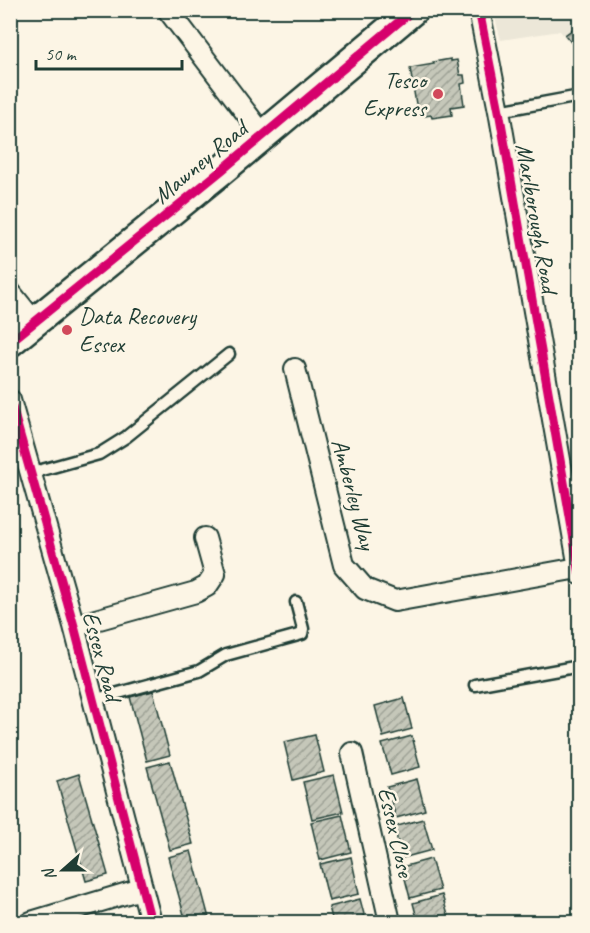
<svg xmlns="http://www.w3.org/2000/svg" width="590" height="933" viewBox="0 0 590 933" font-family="Caveat,sans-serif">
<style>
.built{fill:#ece7d8}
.building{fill:url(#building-hatch);stroke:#1f3d34;stroke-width:1.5}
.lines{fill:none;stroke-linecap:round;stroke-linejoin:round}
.lane-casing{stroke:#1f3d34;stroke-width:15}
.street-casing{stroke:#1f3d34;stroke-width:24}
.secondary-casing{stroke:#1f3d34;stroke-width:33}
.lane{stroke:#fcf5e5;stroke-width:10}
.street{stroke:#fcf5e5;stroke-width:20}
.secondary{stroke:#fcf5e5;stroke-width:28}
.cycleway-casing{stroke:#fcf5e5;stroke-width:13}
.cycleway{stroke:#d6006c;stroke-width:9}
.poi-dot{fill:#d1495b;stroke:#fcf5e5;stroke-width:2}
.labels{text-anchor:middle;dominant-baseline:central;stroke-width:5;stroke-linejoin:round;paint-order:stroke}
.poi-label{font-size:24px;fill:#1f3d34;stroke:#fcf5e5;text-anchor:end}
.street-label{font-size:24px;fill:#1f3d34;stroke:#fcf5e5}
</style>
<defs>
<pattern id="building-hatch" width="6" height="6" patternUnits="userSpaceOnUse" patternTransform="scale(1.5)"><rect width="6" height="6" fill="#c5c7b9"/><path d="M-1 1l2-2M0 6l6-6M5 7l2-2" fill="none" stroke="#9fa397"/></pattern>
</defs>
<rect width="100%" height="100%" fill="#fcf5e5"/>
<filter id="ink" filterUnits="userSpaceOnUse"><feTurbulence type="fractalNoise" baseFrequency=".0167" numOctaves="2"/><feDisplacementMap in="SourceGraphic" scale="12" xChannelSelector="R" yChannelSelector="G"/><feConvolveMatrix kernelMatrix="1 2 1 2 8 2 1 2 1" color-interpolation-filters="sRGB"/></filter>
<g filter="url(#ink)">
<!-- built -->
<path class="built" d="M 493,11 L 579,11 L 579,54 L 560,31 L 501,40 Z"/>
<!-- building -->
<path class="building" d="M 580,24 L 580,53 L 565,35 Z
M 451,59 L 451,61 L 457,60 L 460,75 L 464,75 L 465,83 L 461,84 L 464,105 L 451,107 L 452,115 L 432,118 L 431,115 L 425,116 L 424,109 L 417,110 L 410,68 L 434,64 L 433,62 Z
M 575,403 L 580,403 L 580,432 Z
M 153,691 L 170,755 L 147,761 L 130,697 Z
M 404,698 L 412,729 L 383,737 L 375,706 Z
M 315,735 L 324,772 L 293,780 L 284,742 Z
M 412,736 L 420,767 L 391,775 L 382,744 Z
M 170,761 L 193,844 L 170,850 L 147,767 Z
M 79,774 L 108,875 L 86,881 L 57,781 Z
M 334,775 L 343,812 L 312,819 L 303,782 Z
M 417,779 L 425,810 L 396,818 L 387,787 Z
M 342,815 L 351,852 L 320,860 L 311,822 Z
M 423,819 L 432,850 L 402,858 L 394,827 Z
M 191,851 L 210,922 L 186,922 L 168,857 Z
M 351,857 L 359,894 L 329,901 L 320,864 Z
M 431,859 L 440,890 L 410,898 L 402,867 Z
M 442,895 L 450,922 L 418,922 L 413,903 Z
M 360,899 L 366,922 L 333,922 L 329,907 Z"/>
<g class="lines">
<!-- lane casing -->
<g class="lane-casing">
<path id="lane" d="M 499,111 L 580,96
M 31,473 L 99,454 L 126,437 L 229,354
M 475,685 L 580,666
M 93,700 L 199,671 L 226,655 L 302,634 L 303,629 L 296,602"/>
</g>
<!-- street casing -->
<g class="street-casing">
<path id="street" d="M 168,10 L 263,135
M 479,10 L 499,111 L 580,574
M 10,292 L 34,322
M 295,369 L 344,565 L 365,589 L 395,601 L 578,568
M 10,400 L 74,626 L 151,922
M 74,626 L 196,592 L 207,586 L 215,574 L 205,538
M 352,753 L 390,922
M 31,922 L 141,889"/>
</g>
<!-- secondary casing -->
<g class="secondary-casing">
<path id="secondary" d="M 10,342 L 222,170 L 413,10"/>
</g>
<!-- lane -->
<use href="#lane" class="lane"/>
<!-- street -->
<use href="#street" class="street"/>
<!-- secondary -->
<use href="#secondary" class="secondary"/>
<!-- cycleway casing -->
<g class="cycleway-casing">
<path id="cycleway" d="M 479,10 L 499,111 L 580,574
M 10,342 L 222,170 L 413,10
M 10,400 L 74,626 L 151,922"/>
</g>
<!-- cycleway -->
<use href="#cycleway" class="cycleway"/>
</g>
</g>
<!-- markers -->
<g class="poi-dot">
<circle cx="438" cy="94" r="6"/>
<circle cx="67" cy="330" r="6"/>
</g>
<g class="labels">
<!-- poi labels -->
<g class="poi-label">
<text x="426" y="80">Tesco<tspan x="426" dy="28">Express</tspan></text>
<text x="79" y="316" text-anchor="start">Data Recovery<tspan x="79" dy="28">Essex</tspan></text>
</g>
<!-- street labels -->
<g class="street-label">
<text transform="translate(200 162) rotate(-40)">Mawney Road</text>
<text transform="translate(537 218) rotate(80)">Marlborough Road</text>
<text transform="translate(354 494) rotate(75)">Amberley Way</text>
<text transform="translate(102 656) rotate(75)">Essex Road</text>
<text transform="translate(396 832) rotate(77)">Essex Close</text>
</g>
</g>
<!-- margin -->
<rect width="590" height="933" fill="none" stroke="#fcf5e5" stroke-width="36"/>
<rect x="18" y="18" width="554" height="897" fill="none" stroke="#1f3d34" stroke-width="2" filter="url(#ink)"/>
<!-- north arrow -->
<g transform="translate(63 870) rotate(249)" stroke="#fcf5e5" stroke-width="4.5" paint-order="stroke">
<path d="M0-4.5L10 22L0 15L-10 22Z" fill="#1f3d34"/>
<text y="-9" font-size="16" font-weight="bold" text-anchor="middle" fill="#1f3d34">N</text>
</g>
<!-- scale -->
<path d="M36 60v9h146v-9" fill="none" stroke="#1f3d34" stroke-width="3"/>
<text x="45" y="60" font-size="18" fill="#1f3d34" stroke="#fcf5e5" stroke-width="4.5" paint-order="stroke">50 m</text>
</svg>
